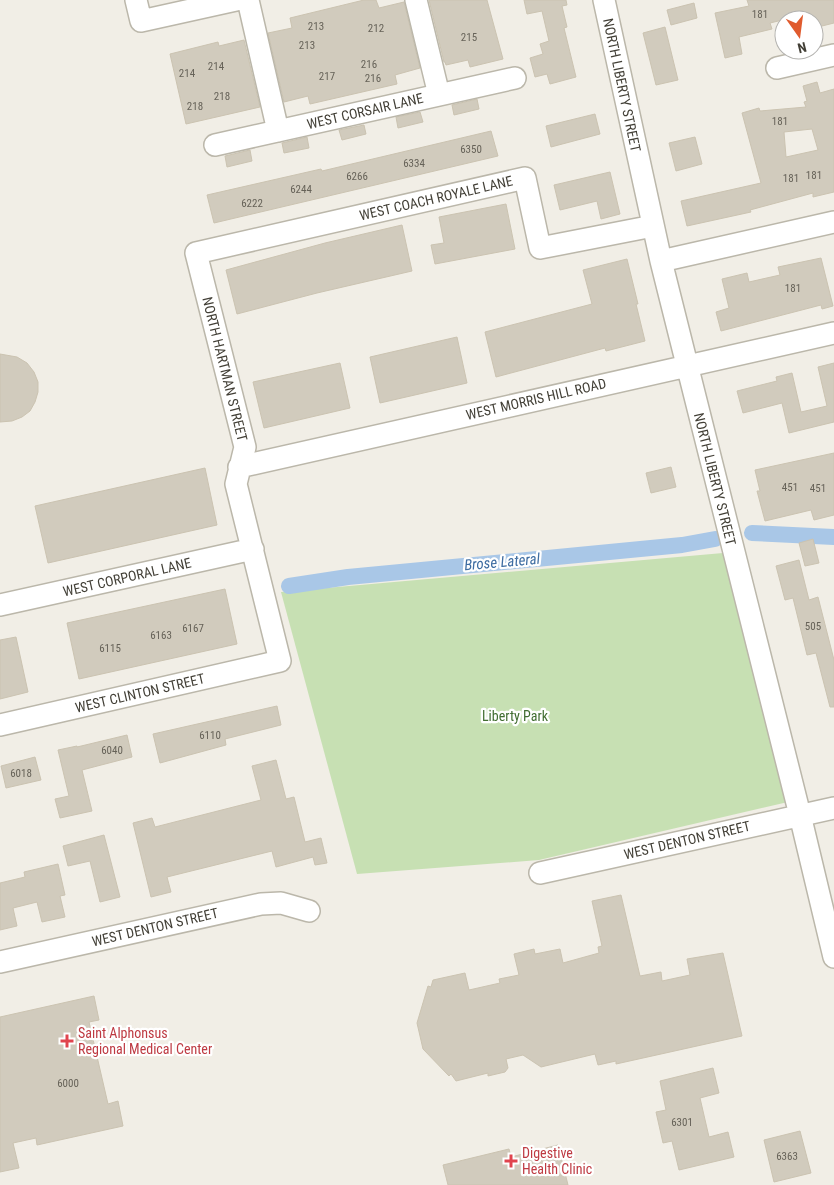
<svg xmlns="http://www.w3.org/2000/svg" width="834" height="1185" viewBox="0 0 834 1185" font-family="'Roboto Condensed',sans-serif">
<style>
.green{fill:#c7e0b3}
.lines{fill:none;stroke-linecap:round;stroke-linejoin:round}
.canal{stroke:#a9c7e7;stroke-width:16}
.building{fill:#d1cbbd;stroke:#cbc3b1;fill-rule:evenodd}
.minor-casing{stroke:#bbb7aa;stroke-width:24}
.minor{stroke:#fff;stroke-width:21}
.health-dot{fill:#e0444e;stroke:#fff;stroke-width:2}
.labels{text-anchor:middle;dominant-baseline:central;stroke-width:4.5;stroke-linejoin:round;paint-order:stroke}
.number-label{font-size:11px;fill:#666258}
.street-label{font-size:14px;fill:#423f36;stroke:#fff}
.park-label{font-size:14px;fill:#416d31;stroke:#fff}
.health-label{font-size:14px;fill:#be3a42;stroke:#fff;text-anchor:start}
.water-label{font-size:15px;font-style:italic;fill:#3d6ca1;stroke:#fff}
</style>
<rect width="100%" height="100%" fill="#f1eee6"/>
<!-- green -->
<path class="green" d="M 723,553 L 788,802 L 539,860 L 357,874 L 281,592 Z"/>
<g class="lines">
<!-- canal -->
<path class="canal" d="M 752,533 L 834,537
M 289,586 L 348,577 L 682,545 L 715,539"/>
</g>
<!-- building -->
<path class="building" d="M 364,0 L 376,0 L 379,8 L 404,2 L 420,68 L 395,75 L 397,84 L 310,104 L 308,96 L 284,102 L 268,33 L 292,28 L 290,18 Z
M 429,0 L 487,0 L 503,59 L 470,67 L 468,60 L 446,65 L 445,62 L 444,62 Z
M 524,0 L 566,0 L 567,5 L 562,6 L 567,27 L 564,28 L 576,77 L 550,84 L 547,74 L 535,77 L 530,58 L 543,54 L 540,44 L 549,41 L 542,11 L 527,14 Z
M 747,0 L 834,0 L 834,23 L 814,28 L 814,20 L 804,20 L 803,15 L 770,23 L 772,29 L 739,37 L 742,54 L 725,58 L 715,13 L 749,6 Z
M 694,3 L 697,18 L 671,25 L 667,10 Z
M 665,27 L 678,80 L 656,85 L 643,33 Z
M 244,40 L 260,107 L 186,124 L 170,54 L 218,42 L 219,46 Z
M 817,82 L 820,93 L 834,89 L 834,192 L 813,197 L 813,193 L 750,210 L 751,212 L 687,226 L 681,201 L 761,183 L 742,113 L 759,108 L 760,111 L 806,107 L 804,102 L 807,101 L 803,86 ZM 812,129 L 818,150 L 786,157 L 784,132 Z
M 477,99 L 479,109 L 454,115 L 452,105 Z
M 420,112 L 423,122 L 398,128 L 396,117 Z
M 595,114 L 600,134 L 551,147 L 546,126 Z
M 364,125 L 366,134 L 342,140 L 339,130 Z
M 491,131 L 498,156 L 214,223 L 207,195 L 321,169 L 322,171 Z
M 307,137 L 309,148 L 284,153 L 282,143 Z
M 695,137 L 702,164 L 676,171 L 669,143 Z
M 250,150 L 252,161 L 227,167 L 225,156 Z
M 610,172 L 620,214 L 601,219 L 597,201 L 560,210 L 554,185 Z
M 506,204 L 515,249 L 435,264 L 431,245 L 444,243 L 439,217 Z
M 402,225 L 412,271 L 317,293 L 237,314 L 226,270 L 325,243 Z
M 821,258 L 833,306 L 822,309 L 821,305 L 721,331 L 716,312 L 729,308 L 722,279 L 747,273 L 749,282 L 780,275 L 778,267 Z
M 627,259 L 638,304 L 636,304 L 645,341 L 606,351 L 605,348 L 496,377 L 485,332 L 592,304 L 583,270 Z
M 457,337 L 467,383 L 380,403 L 370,357 Z
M 0,354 L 17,357 L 27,363 L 34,372 L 38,382 L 38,392 L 35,402 L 30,411 L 22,417 L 12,421 L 0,422 Z
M 340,363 L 350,408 L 264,428 L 253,382 Z
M 834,363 L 834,422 L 789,433 L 782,403 L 743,413 L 737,391 L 777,381 L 776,377 L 792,373 L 801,412 L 827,406 L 818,367 Z
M 834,453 L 834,515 L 814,520 L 811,510 L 765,521 L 757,491 L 760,491 L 755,470 Z
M 671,467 L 676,487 L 651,493 L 646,473 Z
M 205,468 L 217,525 L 48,563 L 35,506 Z
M 813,539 L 819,563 L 805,566 L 799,543 Z
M 799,560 L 809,600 L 818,597 L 834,660 L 834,707 L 830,707 L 816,653 L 807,655 L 793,598 L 785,600 L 776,566 Z
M 225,589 L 237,644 L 79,679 L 67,623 Z
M 16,637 L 28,692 L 0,699 L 0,640 Z
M 277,706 L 281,725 L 225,739 L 226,745 L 160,763 L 153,734 Z
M 127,735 L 132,757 L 82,770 L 92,811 L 60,818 L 55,799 L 69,796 L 58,750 L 77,746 L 77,747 Z
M 35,757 L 41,780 L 6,788 L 1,766 Z
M 276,760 L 286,799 L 294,797 L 305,842 L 321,838 L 327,863 L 315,865 L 313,857 L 276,867 L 272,851 L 167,877 L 171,892 L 151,897 L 133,823 L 152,818 L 155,827 L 261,800 L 252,766 Z
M 104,835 L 120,897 L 100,902 L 90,861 L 68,866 L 63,846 Z
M 58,864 L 65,895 L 60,896 L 65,917 L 42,922 L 37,902 L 13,908 L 17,926 L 0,930 L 0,883 L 25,877 L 24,872 Z
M 621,895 L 640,976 L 661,972 L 662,981 L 690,975 L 687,959 L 723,953 L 742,1036 L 616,1064 L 616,1061 L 598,1065 L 595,1054 L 541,1067 L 523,1055 L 506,1059 L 508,1068 L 505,1072 L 488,1076 L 488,1073 L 456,1081 L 451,1074 L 449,1076 L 423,1049 L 417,1023 L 428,986 L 431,987 L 433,980 L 465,973 L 469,990 L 500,983 L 499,979 L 519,975 L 514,954 L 534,949 L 535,954 L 560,949 L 563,963 L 599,953 L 598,947 L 602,946 L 592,901 Z
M 94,996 L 99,1020 L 89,1022 L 108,1104 L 118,1101 L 123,1126 L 37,1145 L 36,1138 L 13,1143 L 19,1168 L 0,1172 L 0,1017 Z
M 713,1068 L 719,1093 L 700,1098 L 709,1137 L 728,1132 L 734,1157 L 679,1170 L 672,1141 L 663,1143 L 656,1112 L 666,1110 L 660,1081 Z
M 800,1131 L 811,1173 L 774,1182 L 764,1140 Z
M 558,1145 L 568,1185 L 448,1185 L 443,1165 L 509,1149 L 511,1157 Z"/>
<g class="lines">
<!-- minor casing -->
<g class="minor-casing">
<path id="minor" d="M 136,0 L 141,21 L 236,0
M 248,0 L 278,131
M 416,0 L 439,95
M 604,0 L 661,261 L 800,815 L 834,957
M 777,68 L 834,55
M 215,145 L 515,78
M 661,261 L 834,222
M 239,467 L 834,333
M 0,605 L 253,549
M 0,725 L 280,661 L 236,484 L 245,447 L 196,253 L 525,178 L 540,248 L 653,226
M 540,873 L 834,808
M 0,962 L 261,904 L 281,903 L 309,911"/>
</g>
<!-- minor -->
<use href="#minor" class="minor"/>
</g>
<!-- markers -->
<g class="health-dot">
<path d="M64.5 1033.5h5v5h5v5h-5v5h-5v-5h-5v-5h5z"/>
<path d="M508.5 1153.5h5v5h5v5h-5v5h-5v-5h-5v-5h5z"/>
</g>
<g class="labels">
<!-- number labels -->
<g class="number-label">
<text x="760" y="14">181</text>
<text x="316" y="26">213</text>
<text x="376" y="28">212</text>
<text x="469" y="37">215</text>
<text x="307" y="45">213</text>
<text x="369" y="64">216</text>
<text x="216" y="66">214</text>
<text x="187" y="73">214</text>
<text x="327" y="76">217</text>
<text x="373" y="78">216</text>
<text x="222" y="96">218</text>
<text x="195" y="106">218</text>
<text x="780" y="121">181</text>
<text x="471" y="149">6350</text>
<text x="414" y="163">6334</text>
<text x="814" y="175">181</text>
<text x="357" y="176">6266</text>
<text x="791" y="178">181</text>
<text x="301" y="189">6244</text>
<text x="252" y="203">6222</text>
<text x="793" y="288">181</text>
<text x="790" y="487">451</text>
<text x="818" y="488">451</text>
<text x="813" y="626">505</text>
<text x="193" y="628">6167</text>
<text x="161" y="635">6163</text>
<text x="110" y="648">6115</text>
<text x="210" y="735">6110</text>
<text x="112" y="750">6040</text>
<text x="21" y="773">6018</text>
<text x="68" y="1083">6000</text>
<text x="682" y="1122">6301</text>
<text x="787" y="1156">6363</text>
</g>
<!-- street labels -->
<g class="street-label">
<text transform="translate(622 85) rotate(78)">NORTH LIBERTY STREET</text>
<text transform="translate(365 111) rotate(-13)">WEST CORSAIR LANE</text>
<text transform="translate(436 198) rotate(-13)">WEST COACH ROYALE LANE</text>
<text transform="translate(225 369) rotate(76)">NORTH HARTMAN STREET</text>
<text transform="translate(536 399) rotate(-13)">WEST MORRIS HILL ROAD</text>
<text transform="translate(715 479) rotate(76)">NORTH LIBERTY STREET</text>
<text transform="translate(127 577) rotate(-13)">WEST CORPORAL LANE</text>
<text transform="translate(140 693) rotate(-13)">WEST CLINTON STREET</text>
<text transform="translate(687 840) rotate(-13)">WEST DENTON STREET</text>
<text transform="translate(155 927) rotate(-13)">WEST DENTON STREET</text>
</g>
<!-- park labels -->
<g class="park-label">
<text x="515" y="716">Liberty Park</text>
</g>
<!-- health labels -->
<g class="health-label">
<text x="78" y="1033">Saint Alphonsus<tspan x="78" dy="16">Regional Medical Center</tspan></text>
<text x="522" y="1153">Digestive<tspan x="522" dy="16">Health Clinic</tspan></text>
</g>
<!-- water labels -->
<g class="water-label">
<text transform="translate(502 562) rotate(-5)">Brose Lateral</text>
</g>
</g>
<!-- north arrow -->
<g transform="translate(799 35) rotate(166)"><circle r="24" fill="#ffffff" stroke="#b3b2af"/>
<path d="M0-4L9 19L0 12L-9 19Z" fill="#e05b2e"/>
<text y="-8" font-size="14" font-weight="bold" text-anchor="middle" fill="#423f36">N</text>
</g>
</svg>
